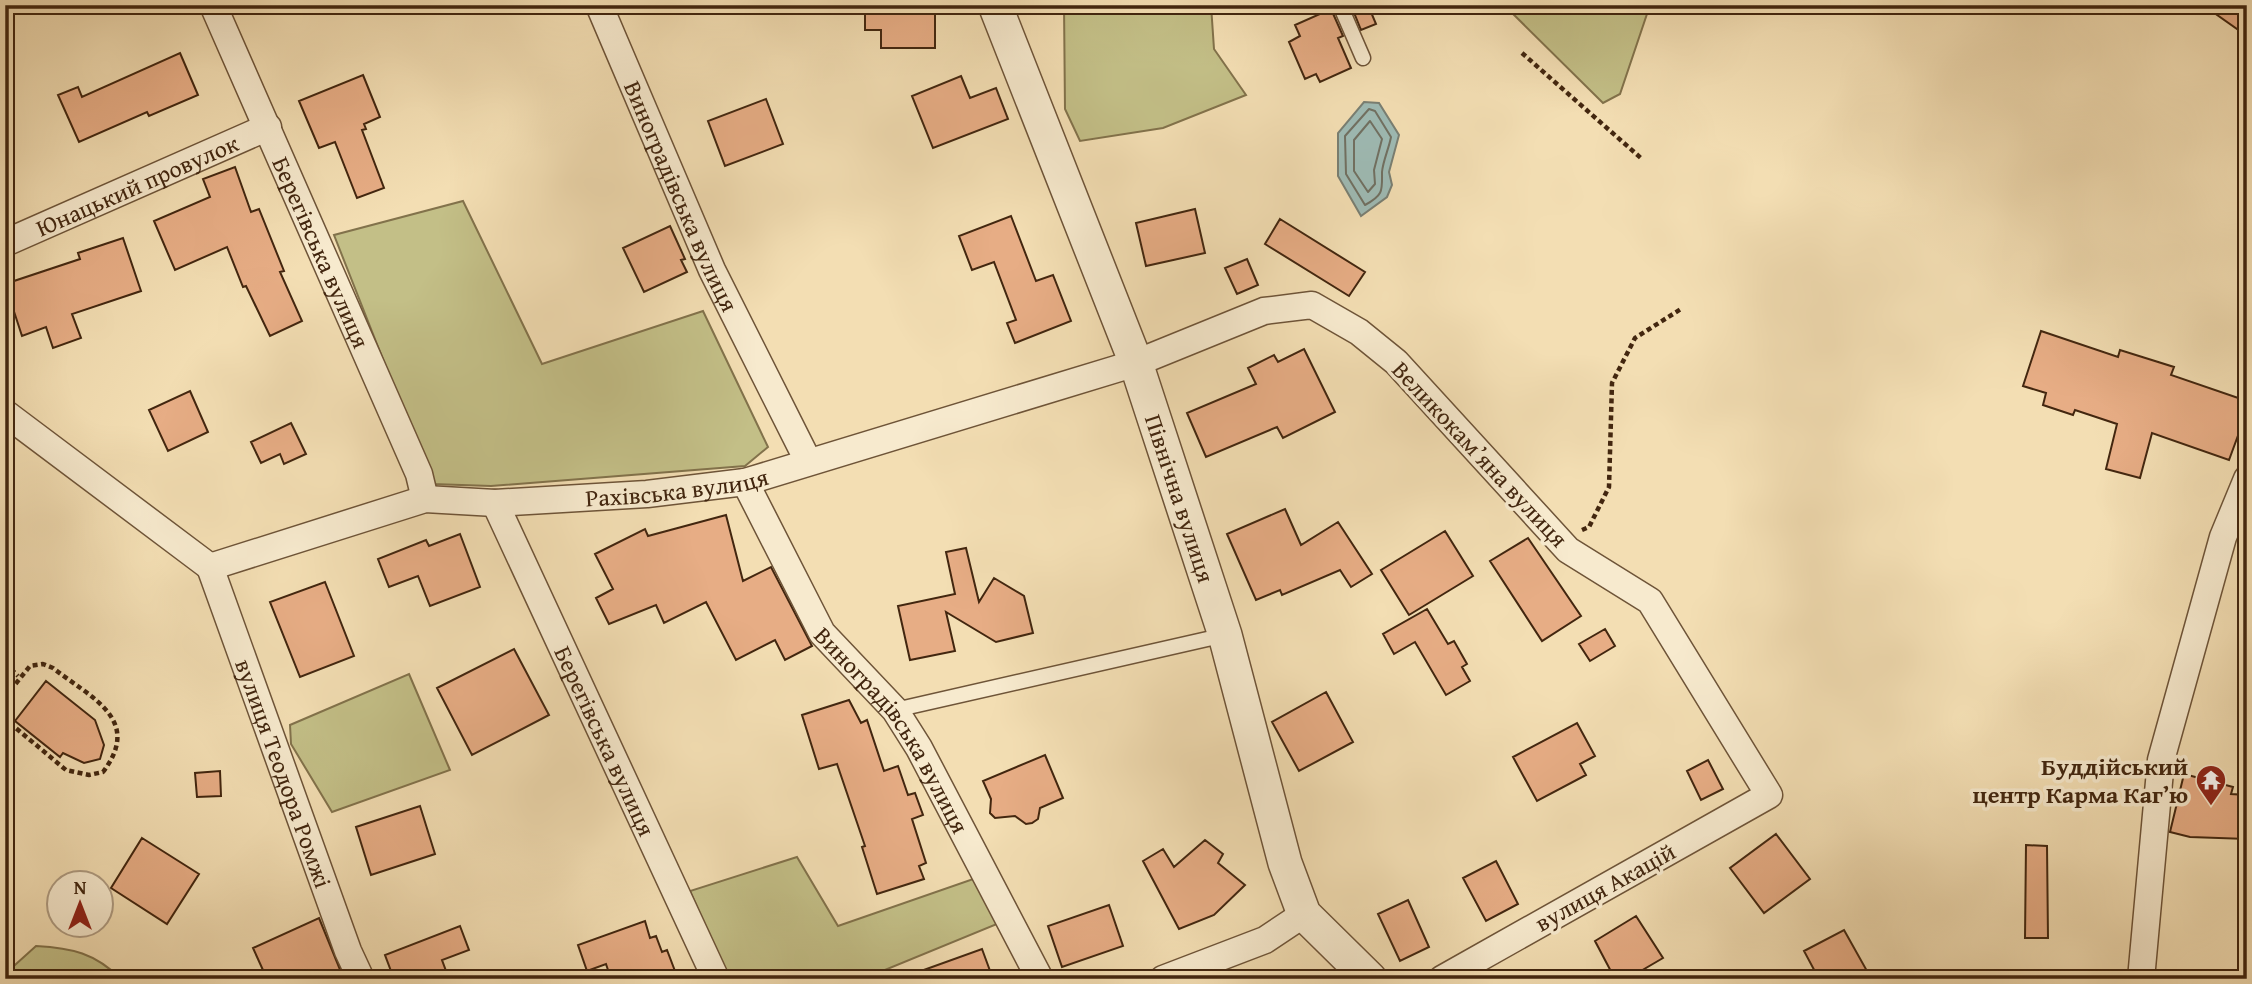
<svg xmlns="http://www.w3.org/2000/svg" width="2252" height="984" viewBox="0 0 2252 984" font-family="'Gentium Book Plus',serif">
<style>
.green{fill:#c3bf87;stroke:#82724b;stroke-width:2}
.water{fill:#9ebbb5;stroke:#797f73;stroke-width:2}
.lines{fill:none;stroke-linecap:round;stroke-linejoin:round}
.shore{stroke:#707062;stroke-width:2}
.building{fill:#e7ad85;stroke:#42260f;stroke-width:2}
.service-casing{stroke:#6e5438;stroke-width:17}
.minor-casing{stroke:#6e5438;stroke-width:29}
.tertiary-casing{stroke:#6e5438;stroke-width:36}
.path{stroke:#42260f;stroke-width:4.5;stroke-dasharray:5 3.5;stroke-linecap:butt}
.service{stroke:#f7eace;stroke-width:14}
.minor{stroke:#f7eace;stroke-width:26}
.tertiary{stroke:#f7eace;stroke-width:33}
.labels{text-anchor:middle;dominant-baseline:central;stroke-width:7;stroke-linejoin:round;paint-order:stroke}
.street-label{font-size:24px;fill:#42260f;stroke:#f7eace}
.poi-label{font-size:24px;font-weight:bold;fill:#42260f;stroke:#f7eace;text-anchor:end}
</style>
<rect width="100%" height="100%" fill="#f3deb3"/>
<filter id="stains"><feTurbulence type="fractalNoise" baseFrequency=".00286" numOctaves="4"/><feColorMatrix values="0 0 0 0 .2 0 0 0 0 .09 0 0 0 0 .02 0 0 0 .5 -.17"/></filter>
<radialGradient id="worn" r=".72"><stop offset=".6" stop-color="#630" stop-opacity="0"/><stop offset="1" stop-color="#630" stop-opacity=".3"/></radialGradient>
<!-- green -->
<path class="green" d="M 1064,5 L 1211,5 L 1214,49 L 1246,95 L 1163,128 L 1080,141 L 1065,109 Z
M 1504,5 L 1650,5 L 1620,94 L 1603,103 Z
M 463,201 L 542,364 L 703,311 L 768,447 L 745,466 L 491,486 L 432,484 L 334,235 Z
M 409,674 L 450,770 L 332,812 L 291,744 L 290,725 Z
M 797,857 L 838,926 L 979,877 L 997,924 L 863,979 L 728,979 L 690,891 Z
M 36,946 C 72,948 95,953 121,979 L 5,979 L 5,974 Z"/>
<!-- water -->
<path class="water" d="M 1364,102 L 1379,103 L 1399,135 L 1389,172 L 1392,185 L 1387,197 L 1361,216 L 1338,176 L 1338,133 Z"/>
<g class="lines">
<!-- shore -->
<path class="shore" d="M 1369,109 L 1375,111 L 1391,137 C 1389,148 1383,161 1382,172 C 1382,190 1384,195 1365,205 L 1346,174 L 1345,136 Z
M 1370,121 L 1382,139 L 1374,170 L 1375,184 L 1368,192 L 1354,171 L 1354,140 Z"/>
</g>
<!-- building -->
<path class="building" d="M 889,5 L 919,5 L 919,10 L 935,10 L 935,48 L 881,48 L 881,30 L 865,30 L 865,10 L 889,10 Z
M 1351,5 L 1368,5 L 1376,24 L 1361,30 Z
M 2203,5 L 2247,5 L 2247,36 Z
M 1331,9 L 1343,36 L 1338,38 L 1351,68 L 1320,82 L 1316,74 L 1305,79 L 1289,42 L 1300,36 L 1295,25 Z
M 180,53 L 198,95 L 149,116 L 147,112 L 79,142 L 58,95 L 78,87 L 82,97 Z
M 363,75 L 380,117 L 364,124 L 366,129 L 362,130 L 384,188 L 357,198 L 335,142 L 319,148 L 299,101 Z
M 961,76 L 970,98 L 996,88 L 1008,119 L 933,148 L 912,96 Z
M 766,99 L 783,144 L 725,166 L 708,121 Z
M 235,167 L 251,212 L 259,209 L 284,271 L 280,272 L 302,321 L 270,336 L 246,286 L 243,287 L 227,247 L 175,270 L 154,221 L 210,197 L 203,179 Z
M 1195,209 L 1205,253 L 1146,266 L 1136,223 Z
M 1011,216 L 1036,281 L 1053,275 L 1071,321 L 1015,343 L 1007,323 L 1016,320 L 994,262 L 972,270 L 959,236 Z
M 1280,219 L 1365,272 L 1349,296 L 1265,244 Z
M 670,226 L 685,259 L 681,260 L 687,272 L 644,292 L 623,248 Z
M 123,238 L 141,291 L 72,314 L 81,338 L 53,348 L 46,327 L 22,336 L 5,284 L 80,259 L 78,253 Z
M 1247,259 L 1258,285 L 1237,294 L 1225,268 Z
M 2041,331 L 2118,357 L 2120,350 L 2174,367 L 2171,375 L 2247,401 L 2247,411 L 2229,460 L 2152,433 L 2140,478 L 2106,469 L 2117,424 L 2075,410 L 2073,415 L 2043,405 L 2046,393 L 2023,386 Z
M 1304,349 L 1335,412 L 1283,438 L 1277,427 L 1206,457 L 1187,413 L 1256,384 L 1248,368 L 1274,355 L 1278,362 Z
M 190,391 L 208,432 L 168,451 L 149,410 Z
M 291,423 L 306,454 L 284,464 L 280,454 L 261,463 L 251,442 Z
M 1285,509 L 1301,545 L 1338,522 L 1372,574 L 1351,587 L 1340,570 L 1282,595 L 1280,590 L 1256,600 L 1227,534 Z
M 726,515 L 743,581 L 771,567 L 812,646 L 785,660 L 775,640 L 736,660 L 706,602 L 664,623 L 656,605 L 609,624 L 596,598 L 613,589 L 595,554 L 645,529 L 648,536 Z
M 1445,531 L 1473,576 L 1409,615 L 1381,570 Z
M 460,534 L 480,587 L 430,606 L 418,576 L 389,587 L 378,559 L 426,540 L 429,546 Z
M 1528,538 L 1581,616 L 1542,641 L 1490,561 Z
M 966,548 L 979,602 L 994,578 L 1024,596 L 1033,633 L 996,642 L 946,612 L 955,651 L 910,660 L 898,606 L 955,594 L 946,552 Z
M 325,582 L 354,656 L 300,677 L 270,602 Z
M 1427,609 L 1448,644 L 1454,641 L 1467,664 L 1462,667 L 1470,681 L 1446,695 L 1415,642 L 1394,654 L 1383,634 Z
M 1605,629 L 1615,646 L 1590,661 L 1579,644 Z
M 514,649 L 549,715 L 472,755 L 437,688 Z
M 46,681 L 95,720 L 104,745 L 100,759 L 84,763 L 63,753 L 60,757 L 15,721 Z
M 1326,692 L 1353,742 L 1299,771 L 1272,722 Z
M 849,700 L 861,723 L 867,720 L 884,771 L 898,766 L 908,795 L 915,793 L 923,815 L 912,819 L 926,863 L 919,866 L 924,879 L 877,894 L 862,847 L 865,846 L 837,764 L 819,769 L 802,715 Z
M 1577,723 L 1595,756 L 1580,764 L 1586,775 L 1537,801 L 1513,757 Z
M 1045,755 L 1063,798 L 1040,808 L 1038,819 L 1032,823 L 1026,824 L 1015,816 L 995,818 L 990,813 L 991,799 L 983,781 Z
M 1708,760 L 1723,789 L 1701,800 L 1687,771 Z
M 220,771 L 221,796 L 197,797 L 195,773 Z
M 2184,774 L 2233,787 L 2231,794 L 2247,795 L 2247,839 L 2190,837 L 2170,832 Z
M 420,806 L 435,854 L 371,875 L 356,827 Z
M 1776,834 L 1810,879 L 1764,913 L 1730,868 Z
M 142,838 L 199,874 L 167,924 L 111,888 Z
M 1205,840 L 1223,854 L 1218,863 L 1245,885 L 1214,915 L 1179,929 L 1143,861 L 1163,849 L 1174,867 Z
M 2026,845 L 2047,846 L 2048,938 L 2025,938 Z
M 1496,861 L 1518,904 L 1486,921 L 1463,878 Z
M 1408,900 L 1429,947 L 1400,961 L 1378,914 Z
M 1109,905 L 1123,946 L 1062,967 L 1048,926 Z
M 1636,916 L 1663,958 L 1627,979 L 1615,979 L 1595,941 Z
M 319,918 L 341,972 L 327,979 L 267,979 L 253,948 Z
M 645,921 L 650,938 L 656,936 L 662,952 L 667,950 L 678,979 L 611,979 L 606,964 L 587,971 L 578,945 Z
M 460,926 L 469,950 L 442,960 L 449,979 L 394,979 L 385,955 Z
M 1844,930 L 1867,971 L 1852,979 L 1819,979 L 1804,951 Z
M 982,949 L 993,979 L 907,979 L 907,976 Z"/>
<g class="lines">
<!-- service casing -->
<g class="service-casing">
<path id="service" d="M 1340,5 L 1363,58
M 895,710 L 1225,635"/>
</g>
<!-- minor casing -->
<g class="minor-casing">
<g id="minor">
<path id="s1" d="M 213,5 L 419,474 L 425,499"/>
<path id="s2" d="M 599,5 L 712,270 L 808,461"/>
<path id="s3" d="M 5,243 L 268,127"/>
<path d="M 5,413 L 210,567"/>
<path id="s4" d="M 745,482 L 822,633 L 895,710 L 919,748 L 1040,979"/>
<path id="s5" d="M 495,503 L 716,979"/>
<path id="s6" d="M 210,567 L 425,499 L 495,503 L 647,494 L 745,482 L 1136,363 L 1264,311 L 1312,305 L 1359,332 L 1396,362 L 1568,550 L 1650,601 L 1769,795 L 1442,979"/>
<path id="s7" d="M 210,567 L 348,951 L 361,979"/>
<path d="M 1163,979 L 1265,940 L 1304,914"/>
<path d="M 2141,979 L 2161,760 L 2223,537 L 2247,479"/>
</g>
</g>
<!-- tertiary casing -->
<g class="tertiary-casing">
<g id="tertiary">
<path id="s8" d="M 995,5 L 1136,363 L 1225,635 L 1285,863 L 1304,914 L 1370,979"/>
</g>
</g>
<!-- path -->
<path class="path" d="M 1522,53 L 1642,159
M 1582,530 L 1589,527 L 1609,487 L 1612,383 L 1635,338 L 1681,309
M 5,663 L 18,676
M 5,697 L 30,666 L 43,664 L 53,668 C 91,698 143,719 103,772 L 89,775 L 66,770 L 5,719"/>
<!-- service -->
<use href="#service" class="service"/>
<!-- minor -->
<use href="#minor" class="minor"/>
<!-- tertiary -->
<use href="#tertiary" class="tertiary"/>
</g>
<!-- icons -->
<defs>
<g id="temple-pin" transform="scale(1.575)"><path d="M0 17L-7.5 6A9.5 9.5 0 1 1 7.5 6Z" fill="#8f2418" stroke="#f7eace"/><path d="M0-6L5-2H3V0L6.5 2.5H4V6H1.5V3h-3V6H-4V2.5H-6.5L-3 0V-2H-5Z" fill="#fff"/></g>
</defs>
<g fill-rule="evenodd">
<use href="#temple-pin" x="2211" y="780"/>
</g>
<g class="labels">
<!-- street labels -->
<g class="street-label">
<text stroke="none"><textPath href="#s3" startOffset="144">Юнацький провулок</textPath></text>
<text stroke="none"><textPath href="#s2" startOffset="208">Виноградівська вулиця</textPath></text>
<text stroke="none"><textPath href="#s1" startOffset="270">Берегівська вулиця</textPath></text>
<text transform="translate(1480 454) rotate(47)">Великокамʼяна вулиця</text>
<text stroke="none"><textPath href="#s6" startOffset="478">Рахівська вулиця</textPath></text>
<text stroke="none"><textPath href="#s8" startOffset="527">Північна вулиця</textPath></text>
<text stroke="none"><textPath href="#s4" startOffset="290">Виноградівська вулиця</textPath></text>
<text stroke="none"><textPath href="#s5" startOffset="262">Берегівська вулиця</textPath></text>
<text stroke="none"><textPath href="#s7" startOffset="219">вулиця Теодора Ромжі</textPath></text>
<text transform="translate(1605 887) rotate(-29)">вулиця Акацій</text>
</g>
<!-- poi labels -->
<g class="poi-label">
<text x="2188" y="766">Буддійський<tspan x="2188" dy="28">центр Карма Кагʼю</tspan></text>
</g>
</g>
<!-- margin -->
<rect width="2252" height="984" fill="none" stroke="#f3deb3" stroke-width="28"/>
<rect x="7" y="7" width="2238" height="970" fill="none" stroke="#42260f" stroke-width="3.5"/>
<rect x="14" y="14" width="2224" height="956" fill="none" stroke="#42260f" stroke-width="2"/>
<!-- north arrow -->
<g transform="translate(80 904)"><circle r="33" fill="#f7eace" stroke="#af9c82" stroke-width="2"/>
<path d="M0-5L12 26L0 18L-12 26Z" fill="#8f2418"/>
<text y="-10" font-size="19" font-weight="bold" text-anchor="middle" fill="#42260f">N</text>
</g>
<rect width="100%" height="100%" filter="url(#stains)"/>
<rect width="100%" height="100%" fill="url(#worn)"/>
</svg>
